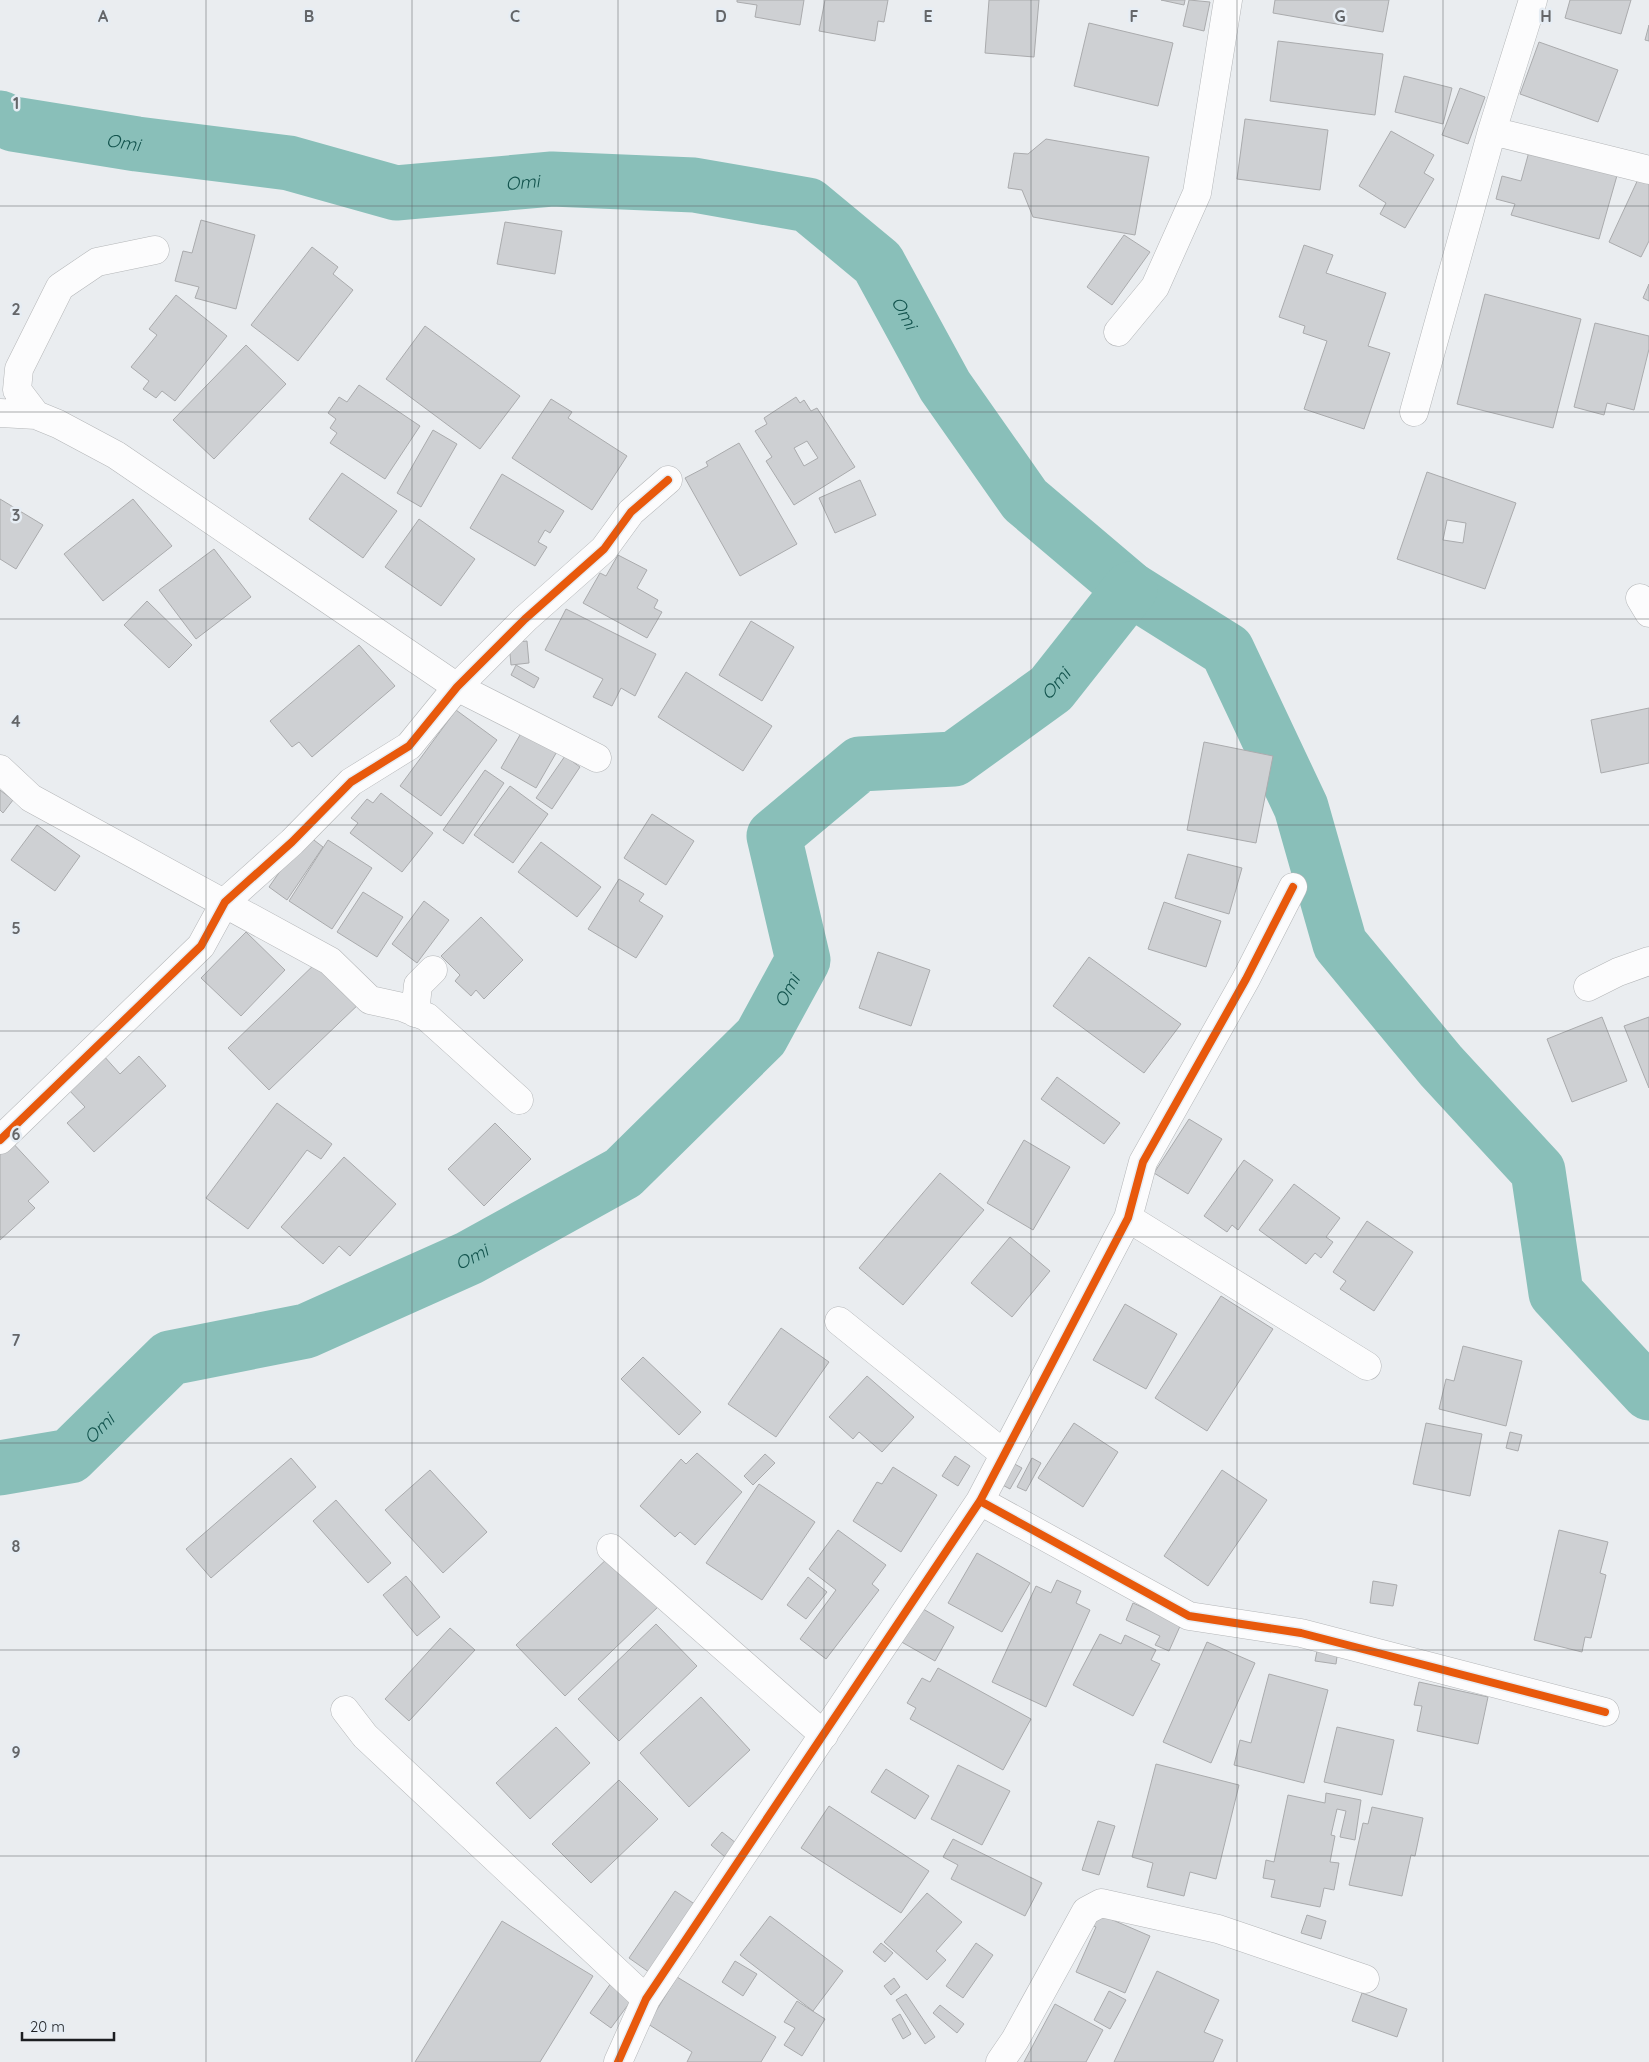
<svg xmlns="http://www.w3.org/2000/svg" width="1649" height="2062" viewBox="0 0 1649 2062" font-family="Quicksand,sans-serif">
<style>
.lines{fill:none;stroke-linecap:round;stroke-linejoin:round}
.river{stroke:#89bfb9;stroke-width:55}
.building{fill:#ced0d3;stroke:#aaabad;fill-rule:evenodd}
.minor-casing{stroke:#b4b6b8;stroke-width:29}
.minor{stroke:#fcfcfd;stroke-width:28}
.cycleway-casing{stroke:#e6edf4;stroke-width:11}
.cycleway{stroke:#e8590c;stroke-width:8}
.grid{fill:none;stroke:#646669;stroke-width:1;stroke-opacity:0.55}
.labels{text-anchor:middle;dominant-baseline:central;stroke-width:5;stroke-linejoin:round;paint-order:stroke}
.water-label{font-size:18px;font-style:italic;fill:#12534d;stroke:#e6edf4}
.grid-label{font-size:16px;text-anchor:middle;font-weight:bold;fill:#646669;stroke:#e6edf4;stroke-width:5;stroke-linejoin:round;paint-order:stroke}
</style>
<rect width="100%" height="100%" fill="#eaedf0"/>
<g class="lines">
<!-- river -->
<g class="river">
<path id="s1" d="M 0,118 L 13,124 L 137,144 L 289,163 L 396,193 L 552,179 L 694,185 L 808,205 L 878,263 L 945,386 L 1025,500 L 1130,589 L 1227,650 L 1301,807 L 1340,944 L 1441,1066 L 1538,1171 L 1556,1293 L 1649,1393"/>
<path id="s2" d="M 0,1468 L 70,1456 L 170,1358 L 306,1331 L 469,1258 L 623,1173 L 761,1037 L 803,960 L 774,836 L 860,764 L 954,759 L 1051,689 L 1130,589"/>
</g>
</g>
<!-- building -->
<path class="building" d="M 737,0 L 804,0 L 800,25 L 755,17 L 757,5 L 737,2 Z
M 825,0 L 888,0 L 884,22 L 878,21 L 875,41 L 819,31 Z
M 989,0 L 1039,0 L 1034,57 L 985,53 Z
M 1161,0 L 1185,0 L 1184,5 Z
M 1189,0 L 1210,2 L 1204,31 L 1183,26 Z
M 1275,0 L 1389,0 L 1383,32 L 1273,13 Z
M 1570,0 L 1631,0 L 1621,34 L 1565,18 Z
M 1089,23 L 1173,43 L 1158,106 L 1074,86 Z
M 1649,25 L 1649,41 L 1645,40 Z
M 1278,41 L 1383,54 L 1375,115 L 1270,101 Z
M 1539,42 L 1618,70 L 1598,122 L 1520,94 Z
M 1404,76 L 1452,88 L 1443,124 L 1395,112 Z
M 1460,88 L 1485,97 L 1468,144 L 1442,135 Z
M 1245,119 L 1328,130 L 1320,190 L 1237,179 Z
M 1391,131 L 1434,155 L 1424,173 L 1434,179 L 1405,228 L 1380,214 L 1386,203 L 1359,186 Z
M 1046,139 L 1149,157 L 1135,235 L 1033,217 L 1022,190 L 1008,188 L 1014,153 L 1028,154 Z
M 1530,148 L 1618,172 L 1599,239 L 1511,215 L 1515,204 L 1496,199 L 1502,176 L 1521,181 Z
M 1640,175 L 1649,179 L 1649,241 L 1641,257 L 1609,242 Z
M 201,220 L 255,235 L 236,309 L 195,298 L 199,287 L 175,281 L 183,251 L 192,253 Z
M 505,222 L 562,231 L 555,274 L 497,264 Z
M 1124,235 L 1150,252 L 1112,305 L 1087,287 Z
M 1304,245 L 1333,255 L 1326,273 L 1386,293 L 1368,346 L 1390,353 L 1364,429 L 1304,409 L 1327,341 L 1303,333 L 1305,326 L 1279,317 Z
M 312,247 L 338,267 L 333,274 L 353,290 L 298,361 L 251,325 Z
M 1649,284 L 1649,301 L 1643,298 Z
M 1485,294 L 1581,319 L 1553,428 L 1457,404 Z
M 176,295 L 227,336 L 175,401 L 162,391 L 156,398 L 143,389 L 149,381 L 131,367 L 157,335 L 149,329 Z
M 1595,323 L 1649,336 L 1649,349 L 1634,410 L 1607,403 L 1604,415 L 1574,407 Z
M 425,326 L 520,396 L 480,449 L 386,379 Z
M 246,345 L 286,384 L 214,459 L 173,420 Z
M 359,385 L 420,426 L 385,479 L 330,443 L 337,433 L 330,428 L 336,419 L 328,413 L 339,397 L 347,402 Z
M 796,397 L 800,403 L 804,400 L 811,411 L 817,408 L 855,467 L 794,505 L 766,461 L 772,457 L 755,431 L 767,424 L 764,418 ZM 807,441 L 818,458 L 804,466 L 794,448 Z
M 551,399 L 572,412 L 568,418 L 627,456 L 592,510 L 512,458 Z
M 433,430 L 457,444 L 421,507 L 397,493 Z
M 739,443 L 797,544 L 740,576 L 685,478 L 708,466 L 706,462 Z
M 1427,472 L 1516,503 L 1485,589 L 1397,559 ZM 1447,520 L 1466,523 L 1463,543 L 1443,540 Z
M 342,473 L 397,511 L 363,558 L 309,519 Z
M 502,474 L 564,511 L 550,533 L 545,530 L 538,542 L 547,547 L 535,566 L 470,528 Z
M 860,480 L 876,515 L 835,533 L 819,498 Z
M 0,499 L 43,525 L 16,569 L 0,559 Z
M 133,499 L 172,546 L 103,601 L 64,554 Z
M 419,519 L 475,559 L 441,606 L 385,567 Z
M 214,549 L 251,597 L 196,639 L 159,590 Z
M 618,555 L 647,570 L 637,588 L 658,600 L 654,608 L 662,612 L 647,638 L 583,603 L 600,573 L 606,576 Z
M 147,601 L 192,645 L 169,668 L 124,625 Z
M 566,609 L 656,654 L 635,696 L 621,688 L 612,706 L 593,697 L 603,679 L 545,650 Z
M 751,621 L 794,647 L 762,701 L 719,675 Z
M 527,641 L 529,663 L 511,665 L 509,643 Z
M 359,645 L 395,686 L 312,757 L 299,742 L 292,747 L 270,721 Z
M 516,665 L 539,678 L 534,688 L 511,675 Z
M 686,672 L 772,726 L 743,771 L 658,717 Z
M 1649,708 L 1649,763 L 1601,773 L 1591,720 Z
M 456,710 L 497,740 L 441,816 L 400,786 Z
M 524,728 L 559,748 L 536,788 L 501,768 Z
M 1204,742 L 1273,756 L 1256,843 L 1187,830 Z
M 565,756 L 580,767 L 552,809 L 536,798 Z
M 485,770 L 504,783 L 463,844 L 443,830 Z
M 510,786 L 548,814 L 513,863 L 474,835 Z
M 0,790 L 13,800 L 3,813 L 0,810 Z
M 381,793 L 433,833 L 402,872 L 350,833 L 358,823 L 351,818 L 367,799 L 373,803 Z
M 652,814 L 694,841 L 666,885 L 624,858 Z
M 37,825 L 80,856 L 55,891 L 11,860 Z
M 306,834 L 323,847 L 287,900 L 269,887 Z
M 328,840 L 372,868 L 332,929 L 289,901 Z
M 541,842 L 601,887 L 577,917 L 518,872 Z
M 1188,854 L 1242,868 L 1229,914 L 1175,898 Z
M 619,879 L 644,894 L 639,901 L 663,916 L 636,958 L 588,929 Z
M 363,892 L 403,917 L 377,957 L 337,932 Z
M 424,901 L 449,920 L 417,963 L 392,944 Z
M 1164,902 L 1221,921 L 1206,967 L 1148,949 Z
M 481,917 L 523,960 L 484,999 L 476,990 L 471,996 L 455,981 L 460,975 L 441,956 Z
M 246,932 L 285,970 L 241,1016 L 201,978 Z
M 878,952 L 930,970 L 911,1026 L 859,1008 Z
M 1089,957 L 1181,1024 L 1144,1073 L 1053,1006 Z
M 320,959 L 362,1001 L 269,1090 L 228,1048 Z
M 1602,1017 L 1627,1081 L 1572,1102 L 1547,1039 Z
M 1649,1017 L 1649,1088 L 1624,1026 Z
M 103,1055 L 120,1074 L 139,1056 L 166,1086 L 94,1152 L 67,1123 L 85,1107 L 67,1088 Z
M 1057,1077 L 1120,1123 L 1104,1144 L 1041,1099 Z
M 277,1103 L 332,1144 L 321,1159 L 307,1150 L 248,1229 L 206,1198 Z
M 1189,1119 L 1222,1139 L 1188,1194 L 1154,1173 Z
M 495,1123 L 531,1159 L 484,1206 L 448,1169 Z
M 10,1140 L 49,1182 L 28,1201 L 35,1208 L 0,1240 L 0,1149 Z
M 1024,1140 L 1070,1167 L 1033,1230 L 987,1203 Z
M 344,1157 L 396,1204 L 350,1256 L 339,1246 L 323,1264 L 281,1227 Z
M 1244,1160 L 1273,1180 L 1238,1230 L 1232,1225 L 1227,1232 L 1204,1216 Z
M 940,1173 L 984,1210 L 903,1305 L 859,1268 Z
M 1294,1184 L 1340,1218 L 1326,1237 L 1333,1242 L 1321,1258 L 1315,1253 L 1306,1264 L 1259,1230 Z
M 1367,1221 L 1413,1252 L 1374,1311 L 1340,1289 L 1346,1281 L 1333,1272 Z
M 1010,1237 L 1050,1271 L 1012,1317 L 971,1283 Z
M 1221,1296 L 1273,1329 L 1207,1431 L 1155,1398 Z
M 1125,1304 L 1177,1334 L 1146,1389 L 1093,1360 Z
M 781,1328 L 829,1362 L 776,1437 L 728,1404 Z
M 1463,1346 L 1522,1361 L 1506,1426 L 1439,1409 L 1446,1379 L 1454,1381 Z
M 643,1357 L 701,1412 L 679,1435 L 621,1379 Z
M 867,1376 L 914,1417 L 882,1452 L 859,1432 L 853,1439 L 829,1417 Z
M 1074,1423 L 1118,1452 L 1083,1507 L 1038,1478 Z
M 1426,1423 L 1482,1434 L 1470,1496 L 1413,1484 Z
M 1510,1432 L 1522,1435 L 1518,1451 L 1506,1448 Z
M 697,1453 L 742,1492 L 695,1545 L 680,1532 L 675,1537 L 640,1506 L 681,1459 L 686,1464 Z
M 765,1454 L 775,1463 L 753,1485 L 744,1476 Z
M 955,1456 L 970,1466 L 958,1486 L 942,1476 Z
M 291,1458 L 316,1487 L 211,1578 L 186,1549 Z
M 1032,1458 L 1041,1463 L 1026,1491 L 1017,1487 Z
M 1007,1460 L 1022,1468 L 1010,1489 L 995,1481 Z
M 893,1467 L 937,1495 L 901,1552 L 853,1521 L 877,1482 L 882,1484 Z
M 430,1470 L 487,1532 L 443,1573 L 385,1510 Z
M 1222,1470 L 1267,1500 L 1208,1586 L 1164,1556 Z
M 759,1484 L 815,1522 L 762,1600 L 706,1563 Z
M 336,1500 L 391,1563 L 368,1583 L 313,1521 Z
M 838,1530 L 886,1565 L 872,1584 L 879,1590 L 826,1659 L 800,1639 L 836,1590 L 809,1569 Z
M 1559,1530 L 1608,1542 L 1600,1573 L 1606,1575 L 1591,1638 L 1585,1637 L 1582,1652 L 1534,1640 Z
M 977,1553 L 1030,1583 L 1002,1632 L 948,1603 Z
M 611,1555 L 660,1605 L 565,1696 L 516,1645 Z
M 406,1576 L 440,1617 L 417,1636 L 383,1595 Z
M 808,1577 L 827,1592 L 806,1619 L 787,1605 Z
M 1057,1580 L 1081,1591 L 1076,1603 L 1090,1610 L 1046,1707 L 992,1682 L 1036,1586 L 1051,1593 Z
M 1373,1581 L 1397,1585 L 1393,1606 L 1370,1603 Z
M 1133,1603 L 1181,1624 L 1169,1651 L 1155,1645 L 1160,1636 L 1126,1620 Z
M 918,1606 L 954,1627 L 935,1661 L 898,1640 Z
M 656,1624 L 697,1666 L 619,1741 L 578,1699 Z
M 450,1628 L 475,1650 L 409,1721 L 385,1699 Z
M 1100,1634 L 1121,1644 L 1125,1635 L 1156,1650 L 1151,1660 L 1160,1664 L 1133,1716 L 1073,1685 Z
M 1207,1642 L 1255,1663 L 1211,1763 L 1163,1742 Z
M 1318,1646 L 1338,1649 L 1336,1664 L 1315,1661 Z
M 938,1668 L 1031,1719 L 1003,1770 L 910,1719 L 916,1708 L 907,1703 L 922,1678 L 930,1682 Z
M 1269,1674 L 1328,1690 L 1304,1783 L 1234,1765 L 1240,1740 L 1251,1743 Z
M 1419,1682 L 1488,1697 L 1478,1744 L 1417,1731 L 1422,1706 L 1414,1705 Z
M 701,1697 L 750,1750 L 689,1807 L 640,1753 Z
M 556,1727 L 590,1763 L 530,1819 L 496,1783 Z
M 1337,1727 L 1394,1740 L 1382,1795 L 1324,1782 Z
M 1156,1764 L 1239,1785 L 1216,1879 L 1190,1872 L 1184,1896 L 1147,1887 L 1153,1863 L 1132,1857 Z
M 958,1765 L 1010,1791 L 982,1845 L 931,1819 Z
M 886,1769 L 929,1796 L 915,1819 L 871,1792 Z
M 619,1780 L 658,1819 L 591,1883 L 552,1844 Z
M 1326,1793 L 1361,1800 L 1355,1840 L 1340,1837 L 1346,1811 L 1337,1809 L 1331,1835 L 1335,1836 L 1330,1862 L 1339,1863 L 1334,1890 L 1324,1888 L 1320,1907 L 1271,1897 L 1275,1880 L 1263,1878 L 1266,1860 L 1274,1862 L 1288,1795 L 1325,1803 Z
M 829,1806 L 929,1871 L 901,1913 L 801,1848 Z
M 1372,1807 L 1423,1818 L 1415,1856 L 1411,1855 L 1402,1896 L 1349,1885 L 1363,1823 L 1368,1824 Z
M 1098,1821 L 1115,1826 L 1099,1875 L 1082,1870 Z
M 722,1832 L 736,1843 L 725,1857 L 711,1845 Z
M 953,1839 L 1042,1883 L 1025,1916 L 951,1879 L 958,1865 L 943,1857 Z
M 675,1891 L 702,1909 L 656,1977 L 629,1958 Z
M 927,1893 L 962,1922 L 936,1951 L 946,1960 L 927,1980 L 884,1942 Z
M 1094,1912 L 1150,1936 L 1125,1993 L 1076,1972 L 1096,1927 L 1088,1924 Z
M 1307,1915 L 1326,1921 L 1321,1939 L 1301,1933 Z
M 770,1916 L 843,1971 L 813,2011 L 740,1955 Z
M 502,1921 L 593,1976 L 540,2062 L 415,2062 Z
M 881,1943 L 893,1953 L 885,1962 L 873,1952 Z
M 976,1943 L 993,1955 L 963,1998 L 946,1986 Z
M 735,1961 L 757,1974 L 743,1996 L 722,1982 Z
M 1157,1971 L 1219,2000 L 1204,2032 L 1223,2040 L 1213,2062 L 1114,2062 Z
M 677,1977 L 776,2037 L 761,2062 L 687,2062 L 692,2052 L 648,2024 Z
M 894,1978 L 900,1987 L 891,1995 L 884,1986 Z
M 611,1983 L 633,1998 L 611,2028 L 590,2013 Z
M 1109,1991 L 1126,2000 L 1110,2029 L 1094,2020 Z
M 1362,1993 L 1407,2009 L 1397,2037 L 1352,2021 Z
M 906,1994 L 935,2037 L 925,2044 L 896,2000 Z
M 797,2001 L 825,2019 L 802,2056 L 784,2045 L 795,2028 L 784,2022 Z
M 1055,2004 L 1103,2030 L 1086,2062 L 1024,2062 Z
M 940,2005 L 964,2024 L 957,2033 L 933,2013 Z
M 900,2014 L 911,2034 L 903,2039 L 892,2019 Z"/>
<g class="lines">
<!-- minor casing -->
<g class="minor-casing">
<path id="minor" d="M 1492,131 L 1649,170
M 1118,332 L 1155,287 L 1197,193 L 1228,0
M 1414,412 L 1492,131 L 1533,0
M 0,413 L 36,415 L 17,390 L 19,369 L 60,287 L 97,262 L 155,250
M 36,415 L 58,424 L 116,455 L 457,687 L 597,758
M 1640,598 L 1649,613
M 0,769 L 31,798 L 330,961 L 370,1000 L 402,1007 L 427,1017 L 519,1100
M 1588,987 L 1618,972 L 1649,961
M 415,1013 L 418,985 L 433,970
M 0,1140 L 201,946 L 225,902 L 292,842 L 351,782 L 409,746 L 457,687 L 525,619 L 604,549 L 631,512 L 668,480
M 1128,1218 L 1367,1366
M 839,1321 L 1004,1454
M 980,1501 L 1189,1616 L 1301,1633 L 1605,1712
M 611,1548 L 824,1735
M 345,1710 L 365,1736 L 646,1999
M 618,2062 L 646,1999 L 980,1501 L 1128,1218 L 1143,1162 L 1246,979 L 1293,887
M 1000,2062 L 1015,2040 L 1086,1911 L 1101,1903 L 1218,1929 L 1365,1979"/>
</g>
<!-- minor -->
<use href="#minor" class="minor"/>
<!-- cycleway casing -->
<g class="cycleway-casing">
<path id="cycleway" d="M 0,1140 L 201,946 L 225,902 L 292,842 L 351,782 L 409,746 L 457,687 L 525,619 L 604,549 L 631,512 L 668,480
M 980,1501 L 1189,1616 L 1301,1633 L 1605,1712
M 618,2062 L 646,1999 L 980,1501 L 1128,1218 L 1143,1162 L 1246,979 L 1293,887"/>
</g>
<!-- cycleway -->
<use href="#cycleway" class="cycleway"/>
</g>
<!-- grid -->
<path class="grid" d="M 206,0 L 206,2062M 412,0 L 412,2062M 618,0 L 618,2062M 824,0 L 824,2062M 1031,0 L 1031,2062M 1237,0 L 1237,2062M 1443,0 L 1443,2062M 0,206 L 1649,206M 0,412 L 1649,412M 0,619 L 1649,619M 0,825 L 1649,825M 0,1031 L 1649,1031M 0,1237 L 1649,1237M 0,1443 L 1649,1443M 0,1650 L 1649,1650M 0,1856 L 1649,1856"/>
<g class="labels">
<!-- water labels -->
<g class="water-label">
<text stroke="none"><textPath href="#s1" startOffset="126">Omi</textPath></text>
<text stroke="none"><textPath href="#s1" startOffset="531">Omi</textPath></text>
<text stroke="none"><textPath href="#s1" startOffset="966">Omi</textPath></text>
<text stroke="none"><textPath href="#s2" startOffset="1446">Omi</textPath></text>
<text stroke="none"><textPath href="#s2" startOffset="951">Omi</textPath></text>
<text stroke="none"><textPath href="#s2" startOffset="531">Omi</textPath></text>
<text stroke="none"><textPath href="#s2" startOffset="111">Omi</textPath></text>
</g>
</g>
<g class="grid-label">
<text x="103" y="22">A</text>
<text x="309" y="22">B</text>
<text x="515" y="22">C</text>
<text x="721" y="22">D</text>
<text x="928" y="22">E</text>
<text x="1134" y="22">F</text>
<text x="1340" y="22">G</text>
<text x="1546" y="22">H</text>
<text x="16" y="109">1</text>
<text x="16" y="315">2</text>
<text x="16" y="521">3</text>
<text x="16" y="727">4</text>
<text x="16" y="934">5</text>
<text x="16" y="1140">6</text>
<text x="16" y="1346">7</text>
<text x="16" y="1552">8</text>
<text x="16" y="1758">9</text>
</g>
<!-- scale -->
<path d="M22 2032v8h92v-8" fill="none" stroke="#1c1e21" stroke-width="2.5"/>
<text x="30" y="2032" font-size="15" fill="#1c1e21" stroke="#e6edf4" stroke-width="4" paint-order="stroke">20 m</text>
</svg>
